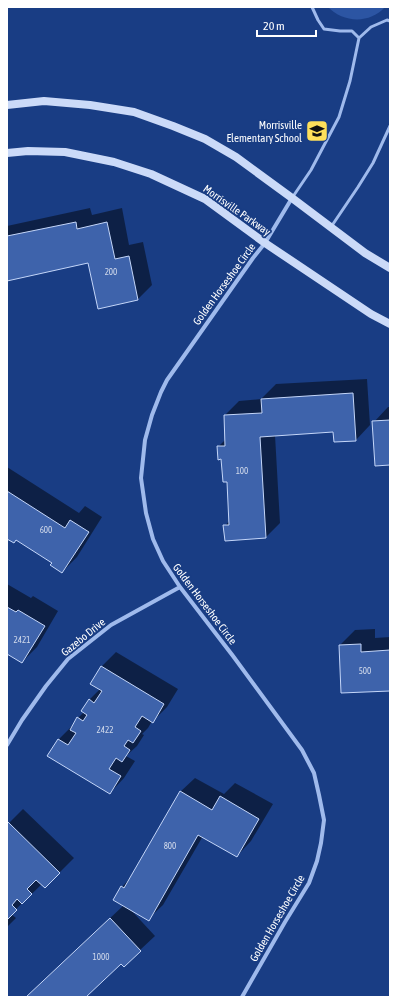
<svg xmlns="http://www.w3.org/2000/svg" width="397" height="1004" viewBox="0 0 397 1004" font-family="'Asap Condensed',sans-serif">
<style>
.green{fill:#2c55a3}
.shadow{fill:#0007}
.building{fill:#3e63ab;stroke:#c4d6f9}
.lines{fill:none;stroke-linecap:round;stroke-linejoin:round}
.service{stroke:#9fbaec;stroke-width:3}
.minor{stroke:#9fbaec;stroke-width:4}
.secondary{stroke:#cbdaf8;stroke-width:8}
.labels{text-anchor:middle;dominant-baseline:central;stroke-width:3.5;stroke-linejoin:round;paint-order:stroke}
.number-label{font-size:9px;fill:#cfd8ea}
.poi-label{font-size:11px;fill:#fff;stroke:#193d84;text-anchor:end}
.street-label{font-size:11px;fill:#fff;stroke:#193d84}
</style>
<rect width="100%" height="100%" fill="#193d84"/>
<!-- green -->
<path class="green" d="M 328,7 L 385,7 C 370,24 343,23 328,7 Z"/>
<!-- shadow -->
<path class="shadow" d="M 90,208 L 92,215 L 122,208 L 129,245 L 143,242 L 152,285 L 138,299 L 89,262 L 7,280 L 7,226 Z
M 367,379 L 370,425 L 356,440 L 334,431 L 275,435 L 280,523 L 266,537 L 225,526 L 230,520 L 228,481 L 222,458 L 218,447 L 226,439 L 225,415 L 239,401 L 261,399 L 276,384 Z
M 388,407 L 390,407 L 390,464 L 374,422 Z
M 7,467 L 79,513 L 85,506 L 102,517 L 77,557 L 62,572 L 53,562 L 16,539 L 7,538 Z
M 7,584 L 31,598 L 33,596 L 58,611 L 37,647 L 22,662 L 7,653 Z
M 375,629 L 375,638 L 390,637 L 390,690 L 340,645 L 355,630 Z
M 116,652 L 178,689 L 167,707 L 153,721 L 152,721 L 148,728 L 142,734 L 144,735 L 137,746 L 126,756 L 135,761 L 124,778 L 110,793 L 48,756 L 59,739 L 73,725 L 78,718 L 84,712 L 89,700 L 100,689 L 91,684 L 102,666 Z
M 195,778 L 224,794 L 235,783 L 273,804 L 251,841 L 237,856 L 203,836 L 163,905 L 148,919 L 130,909 L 155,936 L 140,950 L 121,962 L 84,997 L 26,997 L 124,905 L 122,887 L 130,878 L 180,792 Z
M 23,809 L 74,858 L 45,887 L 42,884 L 11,914 L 16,918 L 7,927 L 7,825 Z"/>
<!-- building -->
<path class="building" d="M 76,222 L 77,229 L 107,222 L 115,259 L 129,256 L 138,300 L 98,309 L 88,263 L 7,281 L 7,236 Z
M 353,393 L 356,441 L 334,442 L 333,432 L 260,437 L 266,538 L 225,541 L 223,525 L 229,525 L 227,482 L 223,482 L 221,459 L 218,460 L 217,446 L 225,446 L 224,415 L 262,413 L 261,399 Z
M 390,420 L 390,465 L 375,466 L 372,421 Z
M 7,491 L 65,528 L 70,520 L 89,532 L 62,573 L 50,565 L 52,563 L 16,540 L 14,543 L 7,539 Z
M 7,607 L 16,612 L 18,610 L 45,626 L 22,663 L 7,654 Z
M 361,644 L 361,652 L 390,650 L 390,691 L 341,693 L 339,645 Z
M 101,666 L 164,704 L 153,723 L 142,716 L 135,727 L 141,731 L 133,743 L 128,740 L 124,746 L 130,750 L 122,762 L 116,758 L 109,769 L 121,776 L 110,794 L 47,756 L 58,739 L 68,745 L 76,733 L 70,730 L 77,717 L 83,721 L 87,715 L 81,711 L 89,699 L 94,703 L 102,691 L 90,684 Z
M 180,791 L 212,810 L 220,796 L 259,819 L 237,857 L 198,835 L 149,921 L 113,900 L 121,886 L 124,888 Z
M 8,822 L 60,873 L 45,888 L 36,880 L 27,889 L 32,894 L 22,904 L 17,899 L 12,905 L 17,910 L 7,920 L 7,823 Z
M 110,918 L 141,951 L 124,967 L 121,964 L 86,997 L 26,997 Z"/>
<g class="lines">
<!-- service -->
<path class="service" d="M 312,7 L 318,20 L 324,29 L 340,31 L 352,31 L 359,38
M 292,198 L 311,170 L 339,117 L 350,81 L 359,38 L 371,27 L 387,20 L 390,21
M 331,227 L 358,187 L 373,163 L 390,126"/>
<!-- minor -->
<path class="minor" d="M 7,745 L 22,720 L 46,686 L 68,659 L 111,625 L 180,587
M 242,997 L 285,922 L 309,883 L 317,861 L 321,843 L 324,820 L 319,795 L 314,773 L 302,750 L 233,656 L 180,587 L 163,561 L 153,539 L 146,513 L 141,478 L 145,440 L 152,415 L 161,392 L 167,380 L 253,258 L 265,243 L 292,198"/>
<!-- secondary -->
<path class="secondary" d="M 7,105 L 44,101 L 90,105 L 134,112 L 173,126 L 205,139 L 236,157 L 292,198 L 365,253 L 390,268
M 7,153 L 28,151 L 65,152 L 114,162 L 151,174 L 205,199 L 265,243 L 371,314 L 390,324"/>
</g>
<!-- icons -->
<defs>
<g id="school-square" transform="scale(1.15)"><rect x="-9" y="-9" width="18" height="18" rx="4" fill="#fedf5a" stroke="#193d84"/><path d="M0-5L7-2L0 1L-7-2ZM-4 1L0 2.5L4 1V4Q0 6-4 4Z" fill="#111"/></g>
</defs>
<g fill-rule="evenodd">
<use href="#school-square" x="317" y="131"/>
</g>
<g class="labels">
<!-- number labels -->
<g class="number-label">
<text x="111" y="272">200</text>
<text x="242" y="471">100</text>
<text x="46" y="530">600</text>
<text x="22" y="640">2421</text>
<text x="365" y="671">500</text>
<text x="105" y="730">2422</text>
<text x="170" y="846">800</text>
<text x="101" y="957">1000</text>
</g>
<!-- poi labels -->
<g class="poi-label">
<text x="302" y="125">Morrisville<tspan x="302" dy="13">Elementary School</tspan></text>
</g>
<!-- street labels -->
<g class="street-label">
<text transform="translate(237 210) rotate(35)">Morrisville Parkway</text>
<text transform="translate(224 284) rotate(-54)">Golden Horseshoe Circle</text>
<text transform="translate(205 604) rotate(53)">Golden Horseshoe Circle</text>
<text transform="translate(83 637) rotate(-39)">Gazebo Drive</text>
<text transform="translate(277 918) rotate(-60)">Golden Horseshoe Circle</text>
</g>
</g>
<!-- border -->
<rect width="397" height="1004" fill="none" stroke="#ffffff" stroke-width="16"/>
<!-- scale -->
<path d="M257 30v6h59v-6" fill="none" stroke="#ffffff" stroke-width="2"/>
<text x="263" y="30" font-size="12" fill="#ffffff" stroke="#193d84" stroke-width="3" paint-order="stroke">20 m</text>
</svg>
